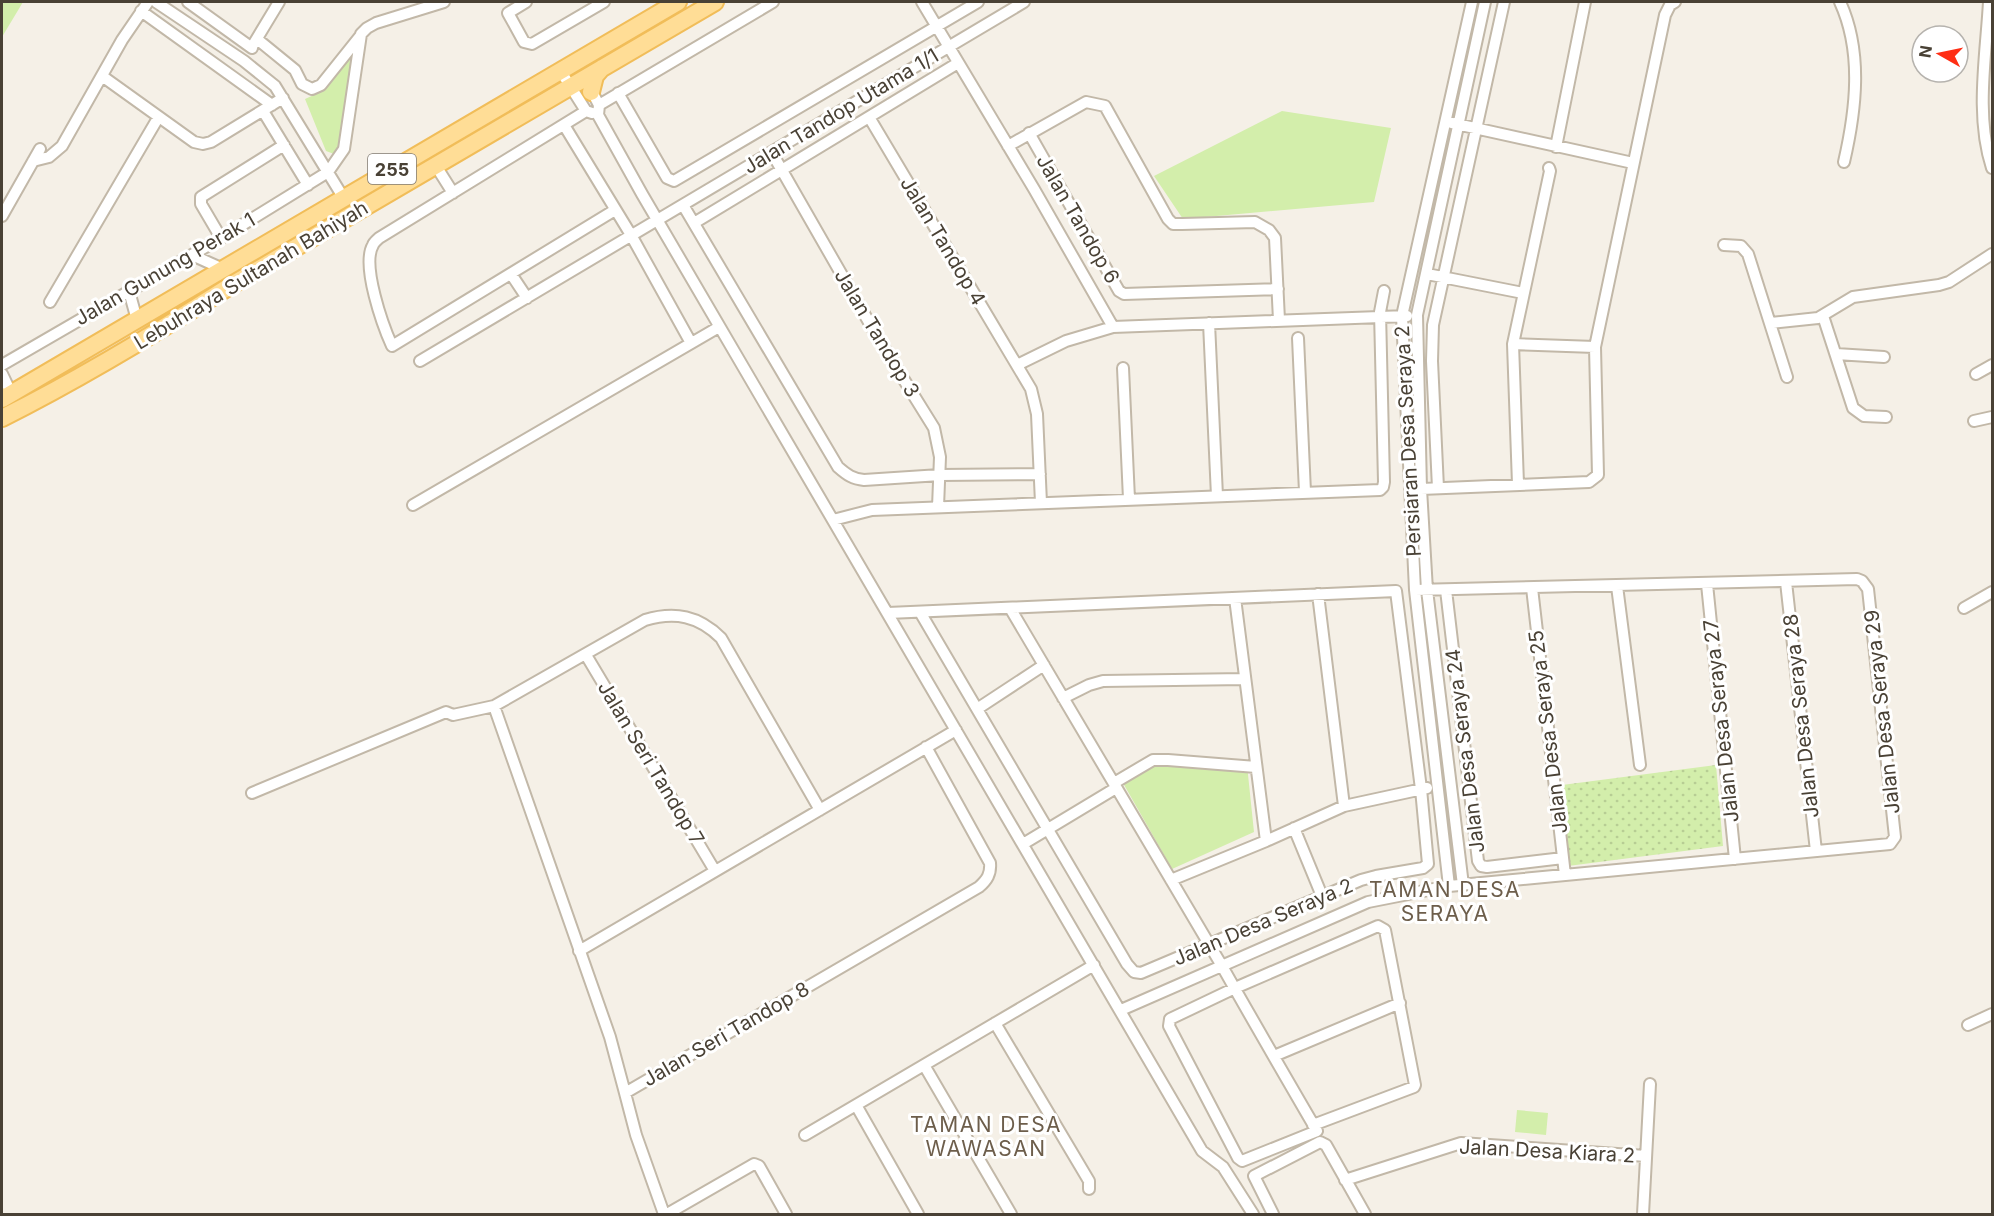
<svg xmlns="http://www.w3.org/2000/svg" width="1994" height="1216" viewBox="0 0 1994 1216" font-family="Inter,sans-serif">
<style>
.park{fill:#d3eeab}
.garden{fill:url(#garden-dots)}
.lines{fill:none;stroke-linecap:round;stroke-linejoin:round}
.street-casing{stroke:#c2b8a8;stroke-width:14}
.primary-casing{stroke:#f1bd59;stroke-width:20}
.street{stroke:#fff;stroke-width:10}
.primary{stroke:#ffdd96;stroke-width:16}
.labels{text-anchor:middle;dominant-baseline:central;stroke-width:6;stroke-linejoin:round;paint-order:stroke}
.shield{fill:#fff;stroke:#807a72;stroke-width:1.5}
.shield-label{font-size:18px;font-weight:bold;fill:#494135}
.street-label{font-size:20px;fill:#494135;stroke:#fff}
.neighbourhood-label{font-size:21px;letter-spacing:1.5px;fill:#6d5e4b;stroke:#fff}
</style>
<defs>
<pattern id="garden-dots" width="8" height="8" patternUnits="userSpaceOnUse" patternTransform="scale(1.5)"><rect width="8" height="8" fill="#d3eeab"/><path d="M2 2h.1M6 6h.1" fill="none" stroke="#b7cd94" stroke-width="1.8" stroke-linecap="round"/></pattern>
</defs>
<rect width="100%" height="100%" fill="#f5f0e7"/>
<!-- park -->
<path class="park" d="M 2,2 L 23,2 L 2,37 Z
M 353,55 L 341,148 L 334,154 L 326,151 L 305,99 L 325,90 Z
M 1282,111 L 1391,128 L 1374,202 L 1183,219 L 1154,176 Z
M 1155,764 L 1247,765 L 1254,832 L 1172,869 L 1123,783 Z
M 1517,1110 L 1548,1113 L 1546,1135 L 1515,1132 Z"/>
<!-- garden -->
<path class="garden" d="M 1716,765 L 1723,846 L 1568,866 L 1562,785 Z"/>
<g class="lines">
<!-- street casing -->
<g class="street-casing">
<path id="street" d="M 156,2 L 244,61 L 275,86 L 343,197
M 188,2 L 252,48
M 526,2 L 508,13 L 524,42 L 532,44 L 604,2
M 922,2 L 1034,189 L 1113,327
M 1840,2 C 1863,52 1856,110 1844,162
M 1989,2 C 1986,56 1975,116 1992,168
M 141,11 L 272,105
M 257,39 L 295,70 L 302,84 L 312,89 L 321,85 L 361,35
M 253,45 L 279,2
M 560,70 L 586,111 L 592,113
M 102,76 L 194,142 L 203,144 L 211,142 L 283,98
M 590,88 L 599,105 L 598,115 L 642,194 L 1202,1151 L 1223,1167 L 1253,1214
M 618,93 L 667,178 L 674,181 L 978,2
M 599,105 L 773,2
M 263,111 L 308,185
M 586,111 L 379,238 C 377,240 374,242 373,245 C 361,265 383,326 392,346 L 615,210
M 869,117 L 1031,389 L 1037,414 L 1041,503
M 1452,123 L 1633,163
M 564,125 L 631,235 L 691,343
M 1029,133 L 1119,291 L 1124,294 L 1278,289
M 1008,146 L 1086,102 L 1105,106 L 1168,219 L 1173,224 L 1182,224 L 1255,222 L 1269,230 L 1275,238 L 1279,320
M 1556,147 L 1585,2
M 772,153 L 878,338 L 934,428 L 940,457 L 938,507
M 33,161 L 49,157 L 62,146 L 122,40 L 148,2
M 436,166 L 453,193
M 683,205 L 838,467 C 847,475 853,479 864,480 L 940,475 L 1040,474
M 2,216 L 40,149
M 694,223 L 958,63
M 221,238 L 201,204 L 201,197 L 284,145
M 1724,245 L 1741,246 L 1748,254 L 1787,377
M 192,255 L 223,269
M 511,274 L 527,298
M 1427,274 L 1523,293
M 129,291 L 137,320
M 50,302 L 158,118
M 1823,316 L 1853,408 L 1864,416 L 1886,417
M 1209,323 L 1217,496
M 1771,323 L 1818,318 L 1853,297 L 1939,285 L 1949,282 L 1992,254
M 1298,338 L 1305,492
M 1513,344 L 1595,347
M 1836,354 L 1884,357
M 420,361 L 1024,2
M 2,365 L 221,238 L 328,172 L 344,149 L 361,34 L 367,28 L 376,23 L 444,2
M 1017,365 L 1066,341 L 1113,327 L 1407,316
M 1123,368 L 1129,499
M 2,374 L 12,395
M 1976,374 L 1992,365
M 1974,421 L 1992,417
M 1518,484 L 1513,344 L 1550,171 L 1549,168
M 1438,488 L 1432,361 L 1433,325 L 1504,2
M 1421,489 L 1589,482 L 1598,475 L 1595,347 L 1665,15 L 1670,5 L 1675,2
M 413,505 L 719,327
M 833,520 L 872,510 L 1380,490 L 1383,487 L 1384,482 L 1380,312 L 1384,291
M 1786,582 L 1816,851
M 1707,584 L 1735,859
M 1617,586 L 1640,765
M 1532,588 L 1565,875
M 1446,590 L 1478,861 L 1481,866 L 1487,867 L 1563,858
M 1318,594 L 1344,806
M 1235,598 L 1266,841
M 1010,608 L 1222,966 C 1253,1021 1285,1076 1317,1131 L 1242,1161 L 1238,1158 L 1169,1026 L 1170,1019 L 1235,988 L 1378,926 L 1385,930 L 1415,1085 L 1414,1087 L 1313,1125
M 1964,608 L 1992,592
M 920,612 L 977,709
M 888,613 L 1396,591 L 1421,789 L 1428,864 L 1423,868 L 1376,876 L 1361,880 L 1141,973 L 1134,972 L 1127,964 L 977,709 L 1044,665
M 586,655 L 715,871
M 1063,698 L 1089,685 L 1103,681 L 1245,679
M 494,706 L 610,1037 L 625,1093 L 979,887 C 987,880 991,874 990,863 L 926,747
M 1114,783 L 1153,760 L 1168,760 L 1256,767
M 252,793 L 446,712 L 453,715 L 494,706 L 645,620 C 675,611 699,616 721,638 L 820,810
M 1294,828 L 1322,896
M 1023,844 L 1116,788
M 1171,880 L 1266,841 L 1344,806 L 1427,788
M 1463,885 L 1427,590 L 1421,489 L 1417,315 L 1485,2
M 1449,886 L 1415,590 L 1402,316 L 1472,2
M 579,951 L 956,730
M 1121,1010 L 1368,902 L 1449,886 L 1890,844 L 1895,837 L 1868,589 L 1862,581 L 1857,579 L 1415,590
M 995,1023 L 1089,1181 L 1089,1189
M 1968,1025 L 1992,1014
M 1274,1056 L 1400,1003
M 924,1065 L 1011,1214
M 625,1093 L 636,1135 L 664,1214
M 856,1105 L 918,1214
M 805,1135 L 1094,965
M 1345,1180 L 1461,1143 L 1646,1156
M 667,1214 L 754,1164 L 759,1166 L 786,1214
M 1273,1214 L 1254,1176 L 1320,1142 L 1326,1145 L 1365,1214
M 1643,1214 L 1650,1084"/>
</g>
<!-- primary casing -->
<g class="primary-casing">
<path id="primary" d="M 591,92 L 595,76 L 602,68
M 2,399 L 678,2
M 2,418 C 80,379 156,333 230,286 L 715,2"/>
</g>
<!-- street -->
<use href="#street" class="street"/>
<!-- primary -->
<use href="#primary" class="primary"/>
</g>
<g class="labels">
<!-- shield labels -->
<rect class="shield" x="368" y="154" width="48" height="30" rx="4.5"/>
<g class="shield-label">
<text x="392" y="169">255</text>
</g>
<!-- street labels -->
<g class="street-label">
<text transform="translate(841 111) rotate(-31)">Jalan Tandop Utama 1/1</text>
<text transform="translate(1078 219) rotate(60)">Jalan Tandop 6</text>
<text transform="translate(943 241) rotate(59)">Jalan Tandop 4</text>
<text transform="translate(165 269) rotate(-30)">Jalan Gunung Perak 1</text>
<text transform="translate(251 275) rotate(-31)">Lebuhraya Sultanah Bahiyah</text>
<text transform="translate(877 333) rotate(59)">Jalan Tandop 3</text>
<text transform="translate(1408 441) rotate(-93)">Persiaran Desa Seraya 2</text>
<text transform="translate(1882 712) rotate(-96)">Jalan Desa Seraya 29</text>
<text transform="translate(1801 716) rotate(-96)">Jalan Desa Seraya 28</text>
<text transform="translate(1721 721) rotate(-96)">Jalan Desa Seraya 27</text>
<text transform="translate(1548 732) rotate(-97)">Jalan Desa Seraya 25</text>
<text transform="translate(1465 751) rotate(-97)">Jalan Desa Seraya 24</text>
<text transform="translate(651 763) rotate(59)">Jalan Seri Tandop 7</text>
<text transform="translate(1263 922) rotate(-23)">Jalan Desa Seraya 2</text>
<text transform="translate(726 1034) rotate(-30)">Jalan Seri Tandop 8</text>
<text transform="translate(1547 1151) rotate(3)">Jalan Desa Kiara 2</text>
</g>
<!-- neighbourhood labels -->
<g class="neighbourhood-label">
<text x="1445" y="889">TAMAN DESA<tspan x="1445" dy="24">SERAYA</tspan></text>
<text x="986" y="1124">TAMAN DESA<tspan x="986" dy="24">WAWASAN</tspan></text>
</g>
</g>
<!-- border -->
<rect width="1994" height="1216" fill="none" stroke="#494135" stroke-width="6"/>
<!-- north arrow -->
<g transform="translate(1940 54) rotate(279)"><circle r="28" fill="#ffffff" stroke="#b6b3ae" stroke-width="1.5"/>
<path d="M0-4.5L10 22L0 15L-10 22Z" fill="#ff2e14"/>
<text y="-9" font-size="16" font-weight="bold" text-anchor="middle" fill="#494135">N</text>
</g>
</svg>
